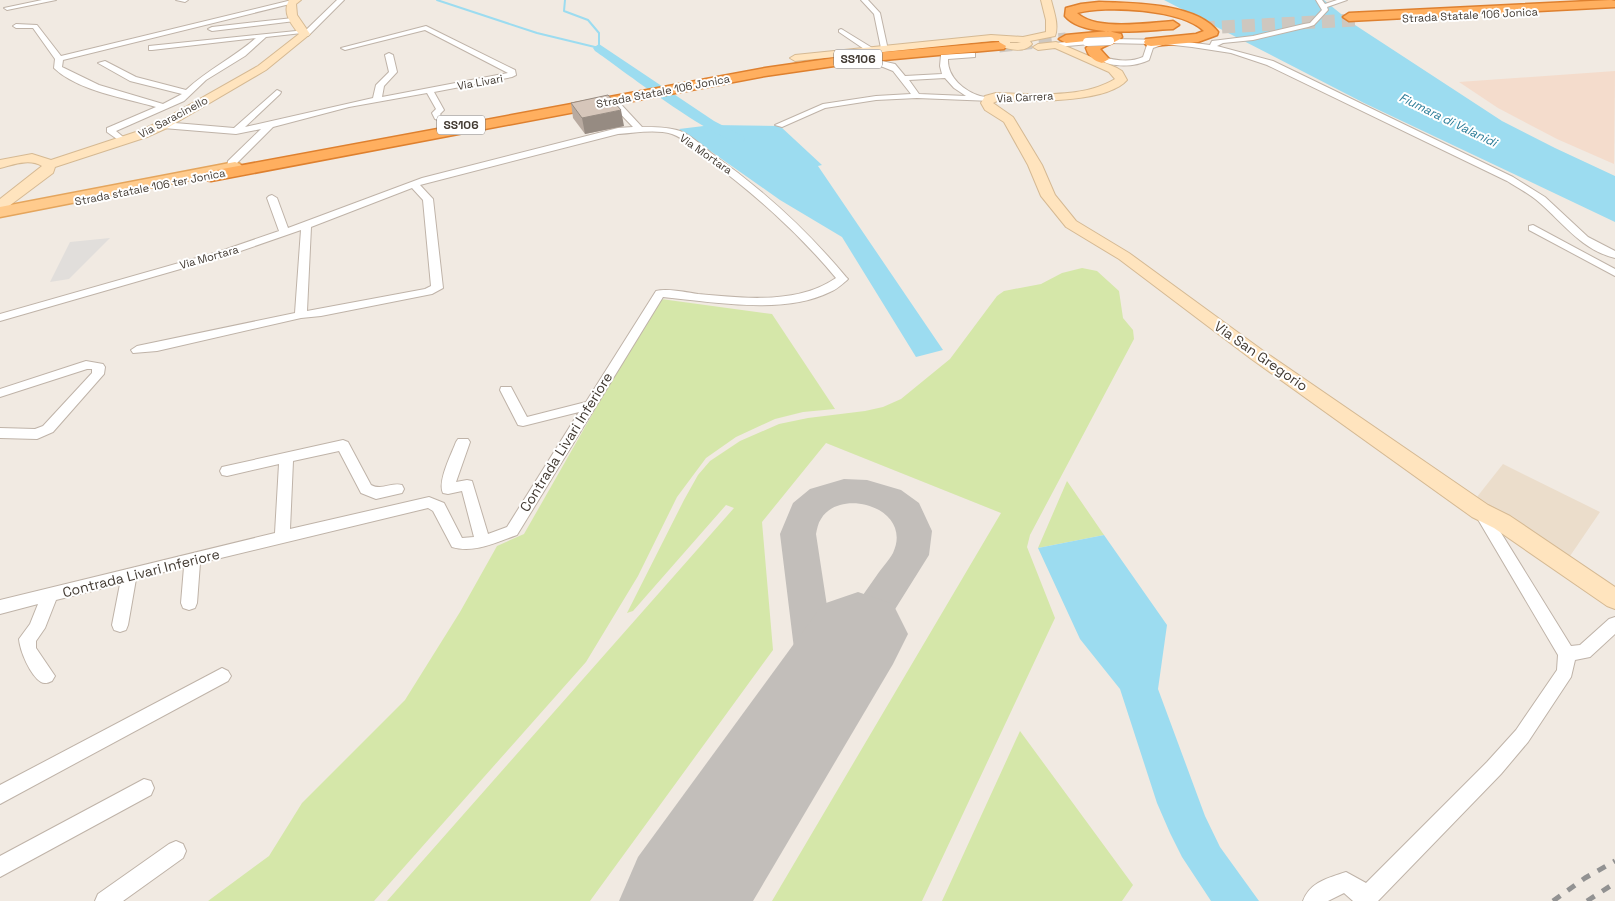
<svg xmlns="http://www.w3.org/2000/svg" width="1615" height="901" viewBox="0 0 1615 901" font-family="'Space Grotesk',sans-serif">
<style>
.commercial{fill:#f4dccc}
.education{fill:#ebddcb}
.green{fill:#d5e7a9}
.parking{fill:#e1dedb}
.water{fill:#9cdcf0}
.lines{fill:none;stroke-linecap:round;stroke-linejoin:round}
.stream{stroke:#9cdcf0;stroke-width:2}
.river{fill:#9cdcf0;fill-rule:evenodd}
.taxiway{fill:#c2beba;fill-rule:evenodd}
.runway{fill:#c2beba;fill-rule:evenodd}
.highway-tunnel{stroke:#cec7bf;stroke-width:13;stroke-dasharray:13 7;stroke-linecap:butt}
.street-casing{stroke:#bfb3a8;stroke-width:2}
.secondary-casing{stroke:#d5b993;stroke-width:2}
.primary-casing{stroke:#e4a55d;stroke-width:3}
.highway-casing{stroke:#de802f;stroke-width:3}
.street{fill:#fff;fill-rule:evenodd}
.secondary{fill:#ffe4be;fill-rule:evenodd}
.primary{fill:#ffcb8d;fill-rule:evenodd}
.highway{fill:#ffaf5f;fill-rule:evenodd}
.rail{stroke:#929292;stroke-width:5;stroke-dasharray:9 9;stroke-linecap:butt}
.street-bridge-casing{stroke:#bfb3a8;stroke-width:9;stroke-linecap:butt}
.street-bridge{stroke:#fff;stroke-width:8}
.wall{fill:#b8aaa0}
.shaded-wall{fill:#968b82}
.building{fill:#d6c6ba;stroke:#968b82}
.labels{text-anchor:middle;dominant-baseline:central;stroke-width:4;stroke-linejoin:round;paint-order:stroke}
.far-street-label{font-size:11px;fill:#423a32;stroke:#fff}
.shield{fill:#fff;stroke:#7b7570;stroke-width:1}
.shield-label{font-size:12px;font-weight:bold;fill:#423a32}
.far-water-label{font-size:12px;font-style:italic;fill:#287a96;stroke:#fff}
.street-label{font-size:14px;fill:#423a32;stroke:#fff}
</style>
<rect width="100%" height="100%" fill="#f1eae2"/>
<!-- commercial -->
<path class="commercial" d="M 1615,71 L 1614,164 L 1557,139 L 1498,108 L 1459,82 Z"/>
<!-- education -->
<path class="education" d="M 1503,464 L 1600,512 L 1568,559 L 1473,502 Z"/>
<!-- green -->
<path class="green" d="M 1082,268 L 1097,271 L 1119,291 L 1123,318 L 1133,330 L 1134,339 L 1030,535 L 1027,547 L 1055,618 L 922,901 L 772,901 L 1001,513 L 826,443 L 762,522 L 773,650 L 590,901 L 387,901 L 734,508 L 726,505 L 633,611 L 627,613 L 684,500 L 698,475 L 710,461 L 740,441 L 779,424 L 808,418 L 865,411 L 883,407 L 901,399 L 950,359 L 997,296 L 1004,291 L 1041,284 L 1062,273 Z
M 661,299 L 772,314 L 835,409 L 803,412 L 775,419 L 736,437 L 706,458 L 677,497 L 638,576 L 586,662 L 374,901 L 208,901 L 269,856 L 302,803 L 405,700 L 460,612 L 497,546 L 524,534 L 617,371 Z
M 1067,481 L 1104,535 L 1038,548 Z
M 1020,731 L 1133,885 L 1122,901 L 942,901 Z"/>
<!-- parking -->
<path class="parking" d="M 110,238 L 69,279 L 50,282 L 70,242 Z"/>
<!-- water -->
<path class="water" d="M 1164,0 L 1324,0 L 1352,23 L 1502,121 L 1555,148 L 1615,176 L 1615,222 L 1364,103 Z
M 712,125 L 780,126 L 822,165 L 818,166 L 943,350 L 916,357 L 842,237 L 780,200 L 679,129 Z
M 1104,535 L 1167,625 L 1158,689 L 1205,816 L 1220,847 L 1259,901 L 1211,901 L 1182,857 L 1170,833 L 1157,803 L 1120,689 L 1080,639 L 1038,548 Z"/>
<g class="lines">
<!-- stream -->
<path class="stream" d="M 437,0 L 537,33 L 599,48 L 599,33 L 588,20 L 564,11 L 565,0"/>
<!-- river -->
<path class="river" d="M 599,44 L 714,121 L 743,136 L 745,139 L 743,142 C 722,147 617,66 595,51 L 593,48 Z"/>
<!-- taxiway -->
<path class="taxiway" d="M 844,479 L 867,480 L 901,490 L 919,503 L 932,531 L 929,555 L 872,646 L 858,651 L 844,646 L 838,634 L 844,622 C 855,606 866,591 877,575 C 882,568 889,560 893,553 C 914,508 840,486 821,519 C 818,523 817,529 816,534 L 836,665 L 835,691 L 820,729 L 805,734 L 790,729 L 784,715 L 793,691 L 796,665 L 780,534 L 793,503 L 810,489 Z"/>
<!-- runway -->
<path class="runway" d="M 858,592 L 893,604 L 908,634 L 893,664 L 753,901 L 619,901 L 638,857 L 823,604 Z"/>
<!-- highway-tunnel -->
<path class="highway-tunnel" d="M 1202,28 L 1355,20
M 999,46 L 1066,39"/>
<!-- street casing -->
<g class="street-casing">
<path id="street" d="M 42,0 L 56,0 L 7,10 L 4,8 Z
M 176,0 L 188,0 L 185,2 Z
M 292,0 L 294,1 L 294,3 L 63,60 L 62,67 L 99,85 L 163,104 L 182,94 L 130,81 L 98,63 L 105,61 L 136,77 L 186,90 C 207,70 233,58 256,38 L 152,50 L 149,50 L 149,46 L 306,30 L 337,0 L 344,0 L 308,36 L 302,36 L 302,33 L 266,37 L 245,56 L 206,80 L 184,101 L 116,131 L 128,141 L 124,144 L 107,132 L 107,128 L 156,107 C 125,98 78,91 54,68 L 55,59 L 33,28 L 16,28 L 13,26 L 16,24 L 37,25 L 61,56 Z
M 861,0 L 868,0 L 880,13 L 888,50 L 881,48 L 874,14 Z
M 1316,0 L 1322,0 L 1325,4 L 1337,0 L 1347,0 L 1327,7 L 1328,10 L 1314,25 L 1308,27 L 1253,40 L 1223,43 L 1217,46 L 1273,61 L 1513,177 L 1545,197 L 1588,237 L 1615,251 L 1615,258 C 1582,250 1564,224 1540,203 C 1530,194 1518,188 1507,181 L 1267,65 L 1231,53 L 1192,47 L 1165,44 L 1153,48 L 1149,60 C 1135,67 1112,68 1098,59 L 1102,57 C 1115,60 1130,63 1143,57 L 1147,45 L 1153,44 L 1107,43 L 1107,39 L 1110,39 L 1171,40 L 1210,45 L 1212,41 L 1253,36 L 1304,24 L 1310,23 L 1322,10 Z
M 293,18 L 296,20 L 295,21 L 212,31 L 208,29 L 212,27 Z
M 426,26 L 515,70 L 516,75 L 512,77 L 434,92 L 444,110 L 440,114 L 442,117 L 438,120 L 435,119 L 432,113 L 436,109 L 427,93 L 349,107 L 273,127 L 236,164 L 237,168 L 232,171 L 227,168 L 228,161 L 261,129 L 236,134 L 163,128 L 159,125 L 163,122 L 234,128 L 277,90 L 281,92 L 280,94 L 245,127 L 373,98 L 376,85 L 389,72 L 385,55 L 389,53 L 393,55 L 397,72 L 384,86 L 382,97 L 508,73 L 425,30 L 345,50 L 341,48 Z
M 841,29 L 843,30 L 874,49 L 867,51 L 839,32 L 839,30 Z
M 1087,40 L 1091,42 L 1090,44 L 1056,47 L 1052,45 L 1056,43 Z
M 972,53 L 975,53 L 975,57 L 948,59 C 947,77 964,91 980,96 C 983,97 988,97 992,97 L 992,101 L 917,98 L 876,100 L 825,108 L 782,127 L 775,125 L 823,104 L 876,96 L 911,94 L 893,71 L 873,63 L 873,59 L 895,64 L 905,76 L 942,74 L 940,66 L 941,55 ZM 945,78 L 954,88 L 966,96 L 919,94 L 909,80 Z
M 610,99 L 616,99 L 642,127 C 655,127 668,127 680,131 C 692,136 701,145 711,153 C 762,189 806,229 846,277 L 848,279 L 846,281 C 841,285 836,290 830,292 C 784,315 713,302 663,297 L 517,535 C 497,542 474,554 452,547 L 433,511 L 428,508 L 200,563 L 197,603 L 195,608 L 189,610 L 183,608 L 181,603 L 184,567 L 136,579 L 128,625 L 126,630 L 120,632 L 114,630 L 112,625 L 120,584 L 56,600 L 45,628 L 36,641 L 36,648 L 55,676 L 52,681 C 48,683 44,684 41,682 C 30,675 20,651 19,639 L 30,624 L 38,604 L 0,614 L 0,600 L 275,533 L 279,464 L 227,476 L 222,475 L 220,471 L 222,467 L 343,440 L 348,442 L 371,485 C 382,491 391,482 402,485 L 404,489 L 402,493 L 376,499 L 361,493 L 339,451 L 293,461 L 290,529 L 429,497 L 444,503 L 462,538 L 474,537 L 462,491 L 448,494 L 443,493 C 437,482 452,453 456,442 L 458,439 L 468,439 L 470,442 L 456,482 L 467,480 L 472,481 L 488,534 L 507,527 L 579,412 L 523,426 L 518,425 L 500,390 L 501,387 L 511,387 L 527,417 L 586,402 L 656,291 C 668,288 685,292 698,294 C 742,298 797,305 836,278 C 796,230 753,193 704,156 C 693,148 684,138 672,134 C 655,129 635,133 618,134 L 420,185 L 433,199 L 443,288 L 432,294 L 321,316 L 301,318 L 157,351 L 133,353 L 131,350 L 137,346 L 295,313 L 301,230 L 229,255 L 0,321 L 0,314 L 221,251 L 279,231 L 267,198 L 269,196 L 272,195 L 277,198 L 288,228 L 422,178 L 618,128 L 633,127 L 610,103 ZM 412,188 L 423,200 L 431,286 L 425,289 L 307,311 L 311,227 Z
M 1533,225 L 1615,269 L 1615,276 L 1529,230 L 1529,226 Z
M 86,361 L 103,364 L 105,367 L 104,374 L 53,432 L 37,439 L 0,438 L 0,428 L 35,429 L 43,426 L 92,373 L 92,369 L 87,369 L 0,397 L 0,389 Z
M 1480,506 L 1485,507 L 1571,646 L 1580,645 L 1609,619 L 1615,617 L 1615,634 L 1590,657 L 1575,660 L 1571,677 L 1528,742 L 1501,774 L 1378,901 L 1353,901 L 1344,893 L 1328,901 L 1303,901 C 1310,882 1328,878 1346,872 L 1366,883 L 1487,762 L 1516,730 L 1557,670 L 1558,655 L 1473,511 L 1475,507 Z
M 222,668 L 228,671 L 231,676 L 228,681 L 0,804 L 0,785 Z
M 144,779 L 151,781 L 154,788 L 151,795 L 0,877 L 0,856 Z
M 176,841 L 183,844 L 186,851 L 183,858 L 123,901 L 95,901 L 98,894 L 169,844 Z"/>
</g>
<!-- secondary casing -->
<g class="secondary-casing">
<path id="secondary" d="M 289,0 L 301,0 L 296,4 L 297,15 L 310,34 L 266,70 L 167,128 L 147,137 L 55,167 L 53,173 L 5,209 L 0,210 L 0,199 L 42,166 C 29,158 13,165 0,168 L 0,160 L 32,154 L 51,160 L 139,131 L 159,122 L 258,66 L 299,34 C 291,24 282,13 289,0 Z
M 1041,0 L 1051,0 C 1054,12 1059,25 1055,36 L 1030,41 L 1032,44 C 1024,53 1011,50 1000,46 L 999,41 L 991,41 L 795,61 L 790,58 L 795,55 L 991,35 L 1023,37 L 1046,32 L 1046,20 ZM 1017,42 L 1021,43 L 1010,43 L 1010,42 Z
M 1056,42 L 1117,68 L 1122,71 L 1127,80 C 1106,104 1027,101 997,101 L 993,103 L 1013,117 L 1042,165 L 1055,195 L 1076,221 L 1129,253 L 1262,350 L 1488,505 L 1510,516 L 1615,587 L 1615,609 L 1607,606 L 1494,528 L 1472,517 L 1250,358 L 1119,259 L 1066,227 L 1041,196 L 1028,165 L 1004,122 L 985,110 L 981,103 L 985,96 L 996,93 C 1033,94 1082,99 1115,79 L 1109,72 L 1055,48 L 1038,50 L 1033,47 L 1038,44 Z"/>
</g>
<!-- primary casing -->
<g class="primary-casing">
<path id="primary" d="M 235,162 L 240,164 L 243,167 L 240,170 L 0,217 L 0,207 Z"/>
</g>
<!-- highway casing -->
<g class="highway-casing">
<path id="highway" d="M 1611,0 L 1615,1 L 1615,7 L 1349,21 L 1343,17 L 1349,13 Z
M 1099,2 C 1132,3 1197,3 1218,32 L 1217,35 L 1198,42 L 1151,46 L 1146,45 L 1144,42 L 1146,39 L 1196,34 L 1204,31 C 1182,9 1105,5 1077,13 C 1095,31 1148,23 1173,21 L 1179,25 L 1173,29 C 1146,30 1084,39 1065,16 L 1066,8 L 1081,4 Z
M 1108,31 L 1121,34 L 1122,37 C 1119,41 1106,45 1100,49 L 1109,59 L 1102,63 C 1094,61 1088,56 1086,48 L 1096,40 L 1066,43 L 1059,39 L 1066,35 Z
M 999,42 L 1006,46 L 1004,49 L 862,62 L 765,76 L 211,181 L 205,180 L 202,176 L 205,172 L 211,171 L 765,68 L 862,54 Z"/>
</g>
<!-- street -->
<use href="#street" class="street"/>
<!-- secondary -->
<use href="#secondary" class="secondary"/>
<!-- primary -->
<use href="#primary" class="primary"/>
<!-- highway -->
<use href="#highway" class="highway"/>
<!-- rail -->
<path class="rail" d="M 1553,901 L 1585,878 L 1615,861
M 1587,901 L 1615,883"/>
<!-- street-bridge casing -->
<g class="street-bridge-casing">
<path id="street-bridge" d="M 1087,42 L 1110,41"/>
</g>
<!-- street-bridge -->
<use href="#street-bridge" class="street-bridge"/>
</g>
<!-- wall -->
<path class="wall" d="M 571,103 L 624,126 L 585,134 L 573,118 Z"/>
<!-- shaded-wall -->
<path class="shaded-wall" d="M 621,110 L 624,126 L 585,134 L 582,118 Z"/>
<!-- building -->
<path class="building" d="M 608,95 L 621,110 L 582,118 L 571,103 Z"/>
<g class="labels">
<!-- far-street labels -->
<g class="far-street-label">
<text transform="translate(1470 15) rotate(-3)">Strada Statale 106 Jonica</text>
<text transform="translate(480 82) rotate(-10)">Via Livari</text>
<text transform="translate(663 91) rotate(-11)">Strada Statale 106 Jonica</text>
<text transform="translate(1025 97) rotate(-3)">Via Carrera</text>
<text transform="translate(173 117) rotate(-28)">Via Saracinello</text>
<text transform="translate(706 154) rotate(35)">Via Mortara</text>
<text transform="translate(150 187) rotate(-11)">Strada statale 106 ter Jonica</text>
<text transform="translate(209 257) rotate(-16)">Via Mortara</text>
</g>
<!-- shield labels -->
<g class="shield">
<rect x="834" y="49.5" width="48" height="19" rx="4"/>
<rect x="437" y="115.5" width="48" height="19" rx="4"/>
</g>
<g class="shield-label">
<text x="858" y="59">SS106</text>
<text x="461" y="125">SS106</text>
</g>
<!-- far-water labels -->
<g class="far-water-label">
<text transform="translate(1448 120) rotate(26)">Fiumara di Valanidi</text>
</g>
<!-- street labels -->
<g class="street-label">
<text transform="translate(1261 356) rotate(35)">Via San Gregorio</text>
<text transform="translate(566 442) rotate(-58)">Contrada Livari Inferiore</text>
<text transform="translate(141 573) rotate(-14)">Contrada Livari Inferiore</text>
</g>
</g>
</svg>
